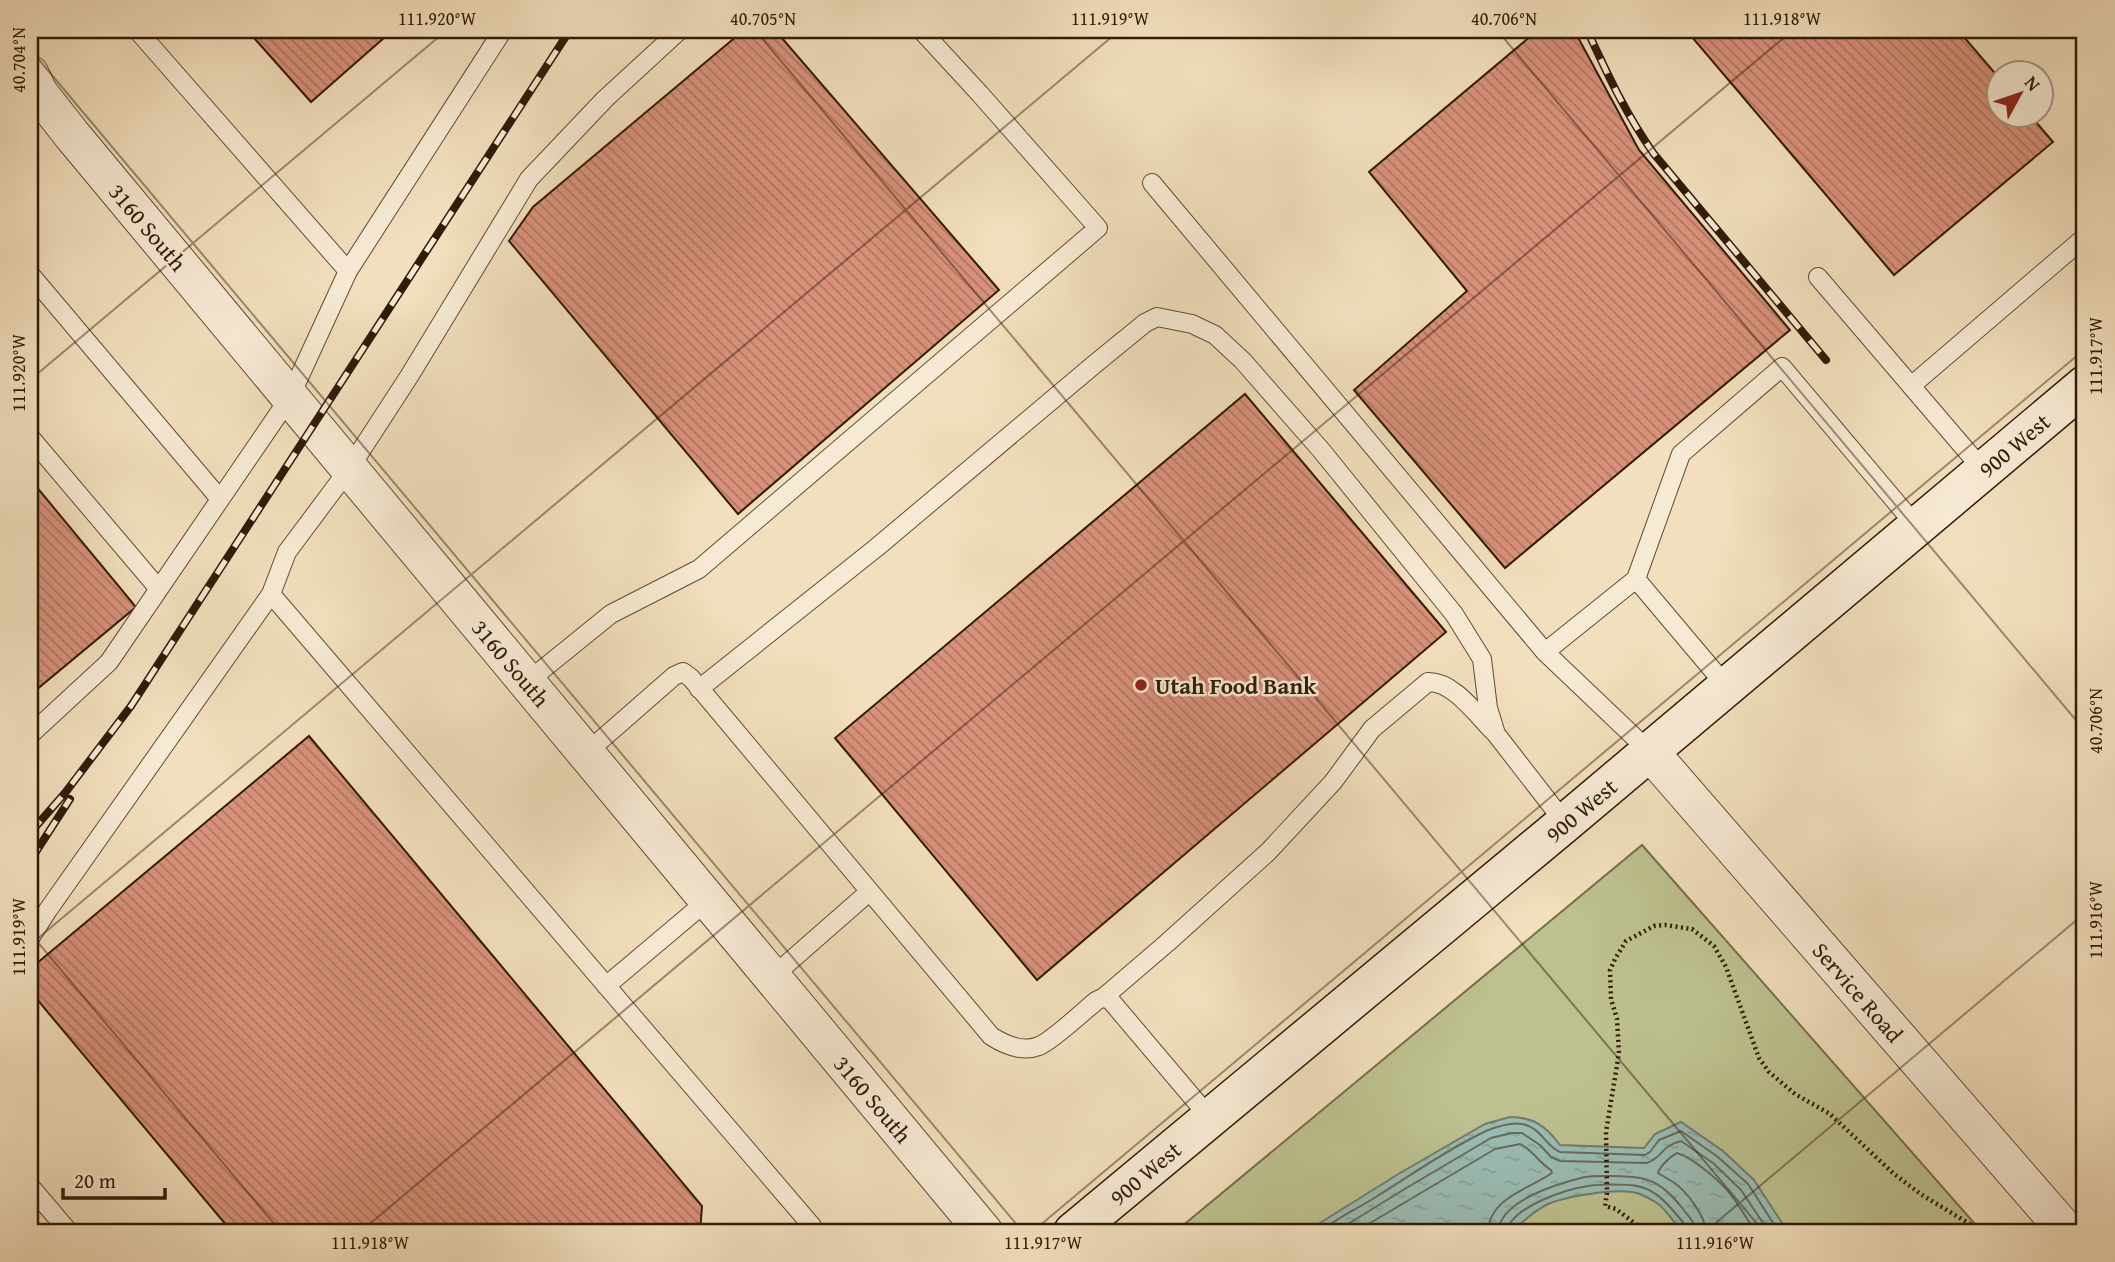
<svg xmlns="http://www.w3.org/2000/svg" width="2115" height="1262" viewBox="0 0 2115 1262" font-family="'Gentium Book Plus',serif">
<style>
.grass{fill:#bdc18f;stroke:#766e4b;stroke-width:2}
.water{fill:url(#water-ripples);stroke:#707c6e;stroke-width:2}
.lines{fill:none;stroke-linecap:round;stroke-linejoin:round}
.shore{stroke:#666c5d;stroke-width:2}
.building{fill:url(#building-back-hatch);stroke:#301b07;stroke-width:2}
.service-casing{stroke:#604c34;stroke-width:20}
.minor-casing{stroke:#604c34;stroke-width:39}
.secondary-casing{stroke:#301b07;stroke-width:41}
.path{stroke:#301b07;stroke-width:4.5;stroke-dasharray:2 3.5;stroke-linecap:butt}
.service{stroke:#f7ead4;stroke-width:18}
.minor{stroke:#f7ead4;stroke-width:37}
.secondary{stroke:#f7ead4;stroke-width:38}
.rail-casing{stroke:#301b07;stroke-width:8}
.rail{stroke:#f7ead4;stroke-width:5;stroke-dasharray:16;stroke-linecap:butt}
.ticks{fill:none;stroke:#301b07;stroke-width:2;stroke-opacity:0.45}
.poi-dot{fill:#8f2418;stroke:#f7ead4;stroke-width:2.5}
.labels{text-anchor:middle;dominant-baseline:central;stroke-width:5;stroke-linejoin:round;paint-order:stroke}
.street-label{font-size:23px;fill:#301b07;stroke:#f7ead4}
.poi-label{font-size:23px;font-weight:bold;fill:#301b07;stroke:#f7ead4;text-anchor:start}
.neatline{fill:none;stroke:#301b07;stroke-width:2.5}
.ticks-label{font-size:18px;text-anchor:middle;fill:#301b07}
</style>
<defs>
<pattern id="water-ripples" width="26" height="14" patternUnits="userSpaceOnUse" patternTransform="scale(1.75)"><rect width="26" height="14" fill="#9bbcb3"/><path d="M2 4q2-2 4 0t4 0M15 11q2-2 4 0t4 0" fill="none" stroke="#86a198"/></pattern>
<pattern id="building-back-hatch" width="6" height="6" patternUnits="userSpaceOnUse" patternTransform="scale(1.75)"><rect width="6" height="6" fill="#d9917a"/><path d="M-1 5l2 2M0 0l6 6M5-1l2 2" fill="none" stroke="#b07662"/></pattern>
</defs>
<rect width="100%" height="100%" fill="#f2dfbd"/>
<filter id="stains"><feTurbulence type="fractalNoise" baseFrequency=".00286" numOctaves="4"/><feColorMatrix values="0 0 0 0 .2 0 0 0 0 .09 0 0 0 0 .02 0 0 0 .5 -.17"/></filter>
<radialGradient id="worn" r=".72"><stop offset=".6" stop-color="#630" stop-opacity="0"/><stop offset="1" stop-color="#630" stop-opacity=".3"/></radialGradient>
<!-- grass -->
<path class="grass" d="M 1642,845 L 1982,1232 L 1175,1232 Z"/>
<!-- water -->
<path class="water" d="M 1510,1117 C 1533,1117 1546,1126 1560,1145 L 1644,1148 L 1655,1134 L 1681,1122 L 1723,1151 L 1754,1180 L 1788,1232 L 1682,1232 C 1674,1223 1667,1210 1657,1203 C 1652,1200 1643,1195 1637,1193 C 1617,1188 1565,1196 1546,1205 C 1533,1212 1522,1222 1512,1232 L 1312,1232 L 1320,1223 L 1400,1173 L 1485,1124 Z"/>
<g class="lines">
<!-- shore -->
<path class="shore" d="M 1321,1232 C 1334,1219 1355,1210 1371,1200 C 1408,1177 1446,1150 1486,1131 C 1496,1127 1511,1122 1522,1124 C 1541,1127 1546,1147 1560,1152 L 1645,1155 L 1650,1152 L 1659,1140 L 1681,1131 L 1718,1157 L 1748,1184 L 1779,1232
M 1335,1232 L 1408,1187 L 1491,1138 L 1512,1133 L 1522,1133 L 1540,1145 L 1551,1157 L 1560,1161 L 1647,1163 C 1663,1157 1661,1146 1681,1141 L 1713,1163 L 1741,1190 L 1769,1232
M 1355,1232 L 1495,1149 L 1520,1144 C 1533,1150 1539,1163 1551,1170 L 1552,1173 C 1529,1189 1489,1198 1488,1232
M 1498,1232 C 1500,1200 1560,1183 1585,1177 C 1595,1175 1630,1176 1640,1178 C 1659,1181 1672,1195 1683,1209 C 1689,1217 1695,1222 1696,1232
M 1507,1232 C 1510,1207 1567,1189 1588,1186 C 1600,1184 1626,1184 1637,1186 C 1654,1189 1666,1202 1676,1214 C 1681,1220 1686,1224 1687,1232
M 1706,1232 C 1706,1217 1686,1190 1673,1182 C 1668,1179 1663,1176 1658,1173 C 1660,1166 1671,1156 1677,1153 C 1694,1158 1724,1184 1734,1199 C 1742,1210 1748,1221 1756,1232"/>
</g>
<!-- building -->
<path class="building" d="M 247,30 L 393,30 L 311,102 Z
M 744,30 L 775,30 L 999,290 L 738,514 L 509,241 L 533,207 Z
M 1538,30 L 1574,30 L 1639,150 L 1790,330 L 1505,568 L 1354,390 L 1467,291 L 1369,172 Z
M 1686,30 L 1958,30 L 2000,79 L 2000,116 L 2031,116 L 2053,142 L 1894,275 Z
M 1245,394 L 1446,632 L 1037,980 L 835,738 Z
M 30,479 L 136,607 L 30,695 Z
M 309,736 L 702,1206 L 700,1232 L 232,1232 L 30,991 L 30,969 Z"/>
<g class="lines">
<!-- service casing -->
<g class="service-casing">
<path id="service" d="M 680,30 L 605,99 L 529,179 L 410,375 L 349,469 L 287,552 L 271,594 L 812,1226 L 813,1232
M 1152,183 L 1545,652 L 1650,752
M 348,271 L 503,30
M 30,274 L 220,499
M 1818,277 L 1983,470
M 1911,386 L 2085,237
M 30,437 L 158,588
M 1636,579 L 1681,454 L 1782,367 L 1917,527
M 1545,652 L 1636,579 L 1727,687
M 527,682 L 611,614 L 699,569 L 1098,228 L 980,94 L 921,30
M 699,689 L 876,548 L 1096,363 L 1145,323 L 1157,317 L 1192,324 L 1215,335 L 1243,361 L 1321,450 L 1454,614 L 1482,659 L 1488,708 L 1496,734 L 1565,823
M 30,735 L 109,662 L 290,397 L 348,271 L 137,30
M 586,753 L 674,676 L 683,672 L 691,678 L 991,1036 C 1005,1045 1022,1053 1039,1046 C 1052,1041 1084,1011 1096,1001 L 1104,997 L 1111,1001 L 1210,1118
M 30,938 L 48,910 L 271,594
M 772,977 L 869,892
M 606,986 L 708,900
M 1104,997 L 1167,943 L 1268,852 L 1333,782 L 1372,729 L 1428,682 C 1453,681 1477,715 1494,732
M 30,1186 L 69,1232"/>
</g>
<!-- minor casing -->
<g class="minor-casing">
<path id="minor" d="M 30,74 L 39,93 L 72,135 L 984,1232
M 1650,752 L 2067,1232"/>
</g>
<!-- secondary casing -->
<g class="secondary-casing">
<path id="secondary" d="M 1073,1232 L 1565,823 L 2085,385"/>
</g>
<!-- path -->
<path class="path" d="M 1646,1232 L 1616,1209 L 1605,1206 L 1607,1193 L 1606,1132 L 1619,1053 L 1617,1019 L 1611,999 L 1610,970 L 1615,959 L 1626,941 L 1654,926 L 1665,925 L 1692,929 L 1714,946 L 1726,967 L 1759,1058 L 1769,1072 L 1795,1094 L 1830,1114 L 1894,1174 L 1922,1195 L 1983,1232"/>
<!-- service -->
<use href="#service" class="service"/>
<!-- minor -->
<use href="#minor" class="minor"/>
<!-- secondary -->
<use href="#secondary" class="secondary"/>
<!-- rail casing -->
<g class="rail-casing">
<path id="rail" d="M 1587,30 C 1608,75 1625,113 1654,154 L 1826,360
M 30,833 L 65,793 L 131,706 L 570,30
M 30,861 L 70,799"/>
</g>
<!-- rail -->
<use href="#rail" class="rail"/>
</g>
<!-- ticks -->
<path class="ticks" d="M 755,30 L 1764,1232M 1497,30 L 2085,731M 30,49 L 1023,1232M 30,380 L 447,30M 30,933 L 281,1232M 30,945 L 1120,30M 360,1232 L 1793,30M 1032,1232 L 2085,349M 1705,1232 L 2085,913"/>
<!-- markers -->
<circle class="poi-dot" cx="1141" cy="685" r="7"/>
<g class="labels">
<!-- street labels -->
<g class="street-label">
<text transform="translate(148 227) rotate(50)">3160 South</text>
<text transform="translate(2014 445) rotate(-40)">900 West</text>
<text transform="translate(511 663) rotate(50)">3160 South</text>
<text transform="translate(1581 810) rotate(-40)">900 West</text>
<text transform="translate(1858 992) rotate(49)">Service Road</text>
<text transform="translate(873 1099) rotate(50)">3160 South</text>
<text transform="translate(1145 1173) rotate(-40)">900 West</text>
</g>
<!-- poi labels -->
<g class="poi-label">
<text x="1155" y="685">Utah Food Bank</text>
</g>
</g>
<!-- margin -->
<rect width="2115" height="1262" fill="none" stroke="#f2dfbd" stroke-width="77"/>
<!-- north arrow -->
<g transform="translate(2020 94) rotate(50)"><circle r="33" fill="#f7ead4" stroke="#a79782" stroke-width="2"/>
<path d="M0-5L12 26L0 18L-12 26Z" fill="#8f2418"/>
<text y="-10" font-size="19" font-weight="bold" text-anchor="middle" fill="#301b07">N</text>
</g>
<!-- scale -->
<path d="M63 1188v10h102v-10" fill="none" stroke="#301b07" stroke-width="3.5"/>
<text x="74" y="1188" font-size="21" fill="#301b07" stroke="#f7ead4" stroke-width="5" paint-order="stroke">20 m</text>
<rect x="38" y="38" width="2038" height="1186" class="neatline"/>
<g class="ticks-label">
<text x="437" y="25">111.920°W</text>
<text x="763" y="25">40.705°N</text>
<text x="1110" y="25">111.919°W</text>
<text x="1504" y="25">40.706°N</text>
<text x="1782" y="25">111.918°W</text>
<text transform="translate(19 60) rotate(-90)" y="6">40.704°N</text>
<text transform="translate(2096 356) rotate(-90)" y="6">111.917°W</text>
<text transform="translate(19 373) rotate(-90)" y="6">111.920°W</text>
<text transform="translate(2096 721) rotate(-90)" y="6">40.706°N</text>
<text transform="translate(2096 920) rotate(-90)" y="6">111.916°W</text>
<text transform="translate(19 937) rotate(-90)" y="6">111.919°W</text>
<text x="370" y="1249">111.918°W</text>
<text x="1043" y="1249">111.917°W</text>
<text x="1715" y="1249">111.916°W</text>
</g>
<rect width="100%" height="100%" filter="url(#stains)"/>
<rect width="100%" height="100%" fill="url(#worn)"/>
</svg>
